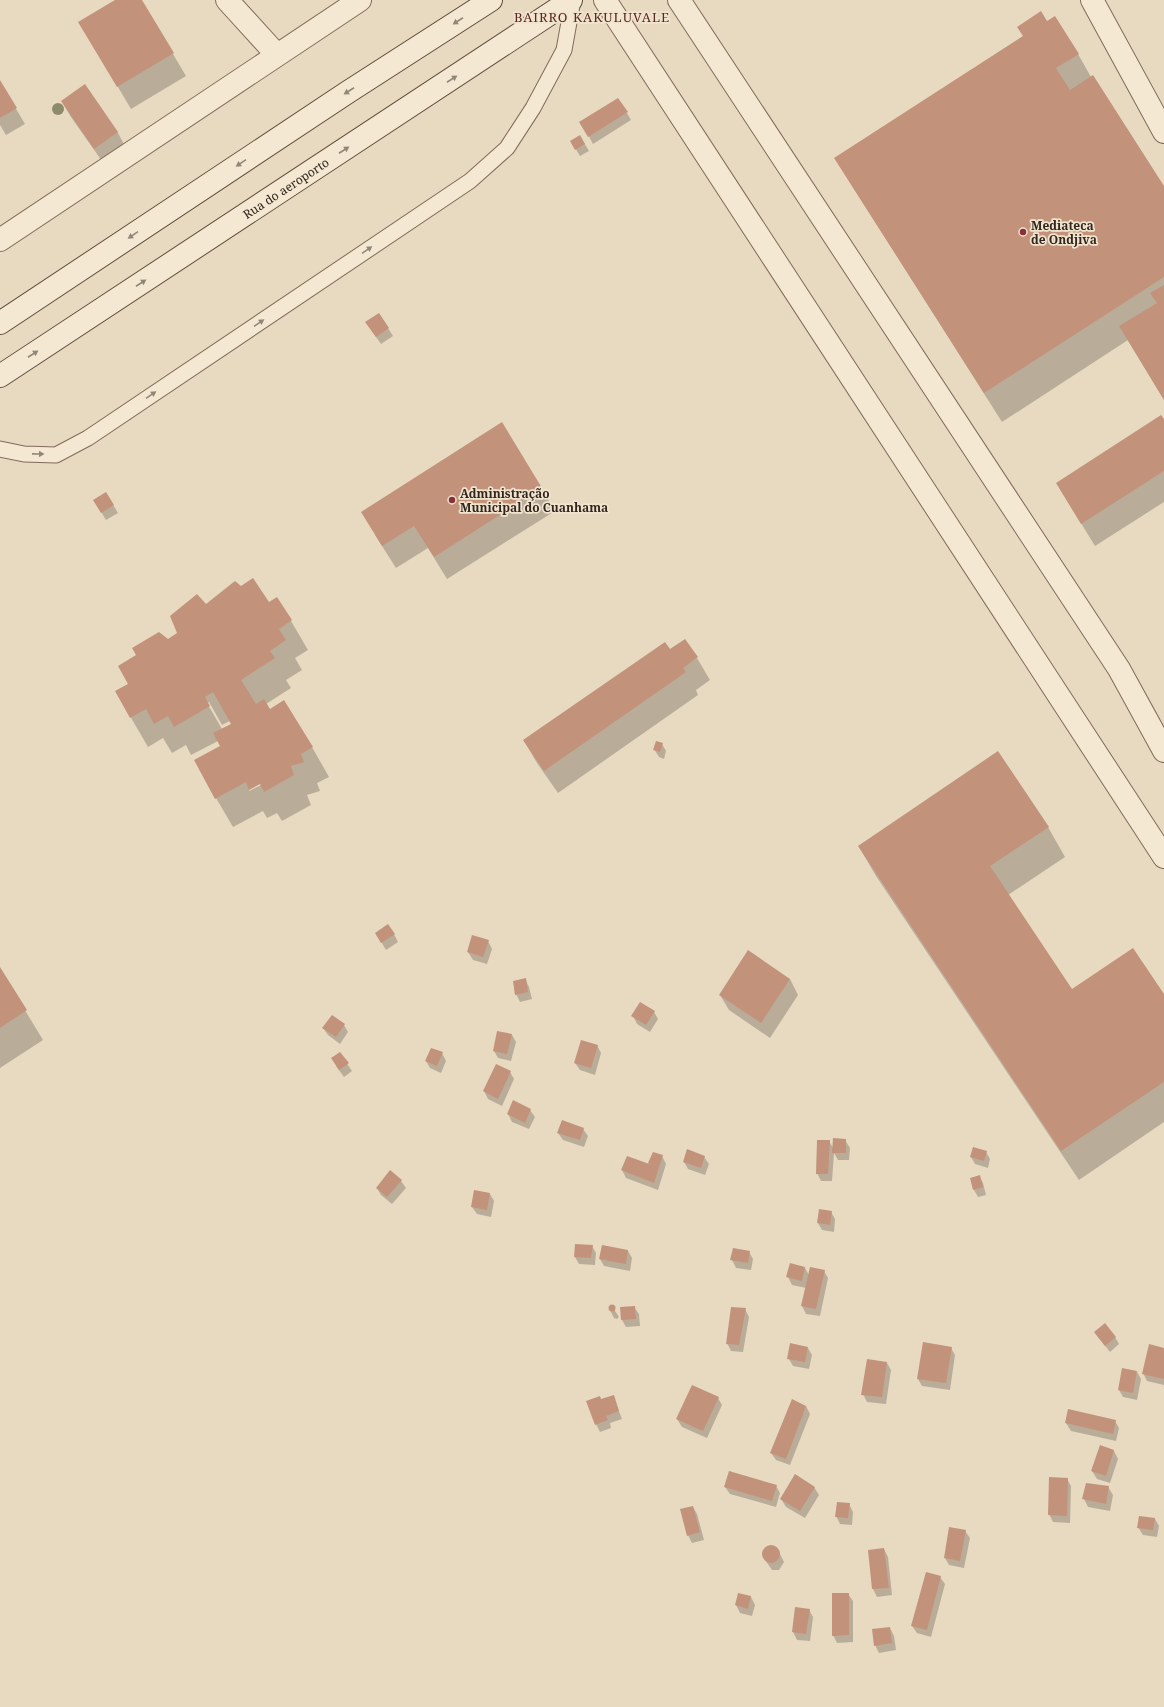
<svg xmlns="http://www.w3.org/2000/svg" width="1164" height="1707" viewBox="0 0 1164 1707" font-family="'Noto Serif',serif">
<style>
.shadow{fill:#0003;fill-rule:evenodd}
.building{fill:#c3927a}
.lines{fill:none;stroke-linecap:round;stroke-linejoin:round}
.service-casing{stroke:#806b5a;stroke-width:17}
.minor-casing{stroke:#806b5a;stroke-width:24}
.secondary-casing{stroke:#624d3d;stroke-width:24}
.service{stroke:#f4e8d3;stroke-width:15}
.minor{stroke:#f4e8d3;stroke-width:22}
.secondary{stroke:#f4e8d3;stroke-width:22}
.tree{fill:#8e8b6c}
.oneway{fill:#928678}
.poi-dot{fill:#893038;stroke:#f1e4cf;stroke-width:1.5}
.labels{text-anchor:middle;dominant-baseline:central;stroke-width:3.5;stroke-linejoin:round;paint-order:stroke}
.street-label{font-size:12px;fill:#31251d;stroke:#f1e4cf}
.poi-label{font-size:12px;font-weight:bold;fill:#31251d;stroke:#f1e4cf;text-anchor:start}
.neighbourhood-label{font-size:13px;letter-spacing:1px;fill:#592821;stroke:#f1e4cf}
</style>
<rect width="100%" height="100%" fill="#e8d9c1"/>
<!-- shadow -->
<path class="shadow" d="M 117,0 L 141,0 L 186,76 L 131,109 L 93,45 Z
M 1047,22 L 1078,54 L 1091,77 L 1164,188 L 1164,400 L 1128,340 L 1002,422 L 853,187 L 836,158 Z
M 0,82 L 25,124 L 6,135 L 0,125 Z
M 84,86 L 118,133 L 126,148 L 104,164 L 71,117 L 62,102 Z
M 627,113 L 631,120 L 593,144 L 581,122 Z
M 580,136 L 589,151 L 580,156 L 571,141 Z
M 379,314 L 393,336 L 381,344 L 371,330 Z
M 1164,421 L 1164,502 L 1095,546 L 1057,484 Z
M 501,424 L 555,511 L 447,579 L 428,548 L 396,568 L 375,535 Z
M 106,493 L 118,513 L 106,520 L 94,500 Z
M 269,604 L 291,621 L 308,650 L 295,658 L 302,670 L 286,680 L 291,688 L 266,704 L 270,710 L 312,747 L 329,777 L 317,783 L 320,791 L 307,795 L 311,805 L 282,821 L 277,813 L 267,818 L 263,811 L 233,827 L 216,798 L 221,747 L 218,741 L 191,755 L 186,745 L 172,753 L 163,738 L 148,747 L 116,692 L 129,684 L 168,640 L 178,633 L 205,606 ZM 209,702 L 222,725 L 230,721 L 232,724 L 222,729 L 207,703 ZM 264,781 L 265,783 L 249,791 L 249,789 Z
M 697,658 L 710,680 L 696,690 L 698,695 L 558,793 L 537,763 L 524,741 Z
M 662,744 L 666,751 L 664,759 L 659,757 L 654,749 Z
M 1048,827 L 1065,857 L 1008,895 L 1072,990 L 1164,996 L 1164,1122 L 1079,1180 L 876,876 L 859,847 Z
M 376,933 L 394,934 L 398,942 L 386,950 Z
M 488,941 L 492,949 L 487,964 L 473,960 L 468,952 Z
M 0,969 L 43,1040 L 0,1068 Z
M 525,979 L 529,987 L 532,999 L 520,1002 L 516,994 Z
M 790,979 L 798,995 L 770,1038 L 729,1010 L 720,995 Z
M 654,1012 L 658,1019 L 650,1032 L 637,1024 L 633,1016 Z
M 344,1025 L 348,1032 L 340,1044 L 328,1035 L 323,1028 Z
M 512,1035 L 516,1042 L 511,1061 L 498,1058 L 494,1051 Z
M 597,1045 L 601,1053 L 595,1075 L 580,1070 L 575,1063 Z
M 340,1053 L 352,1071 L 344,1077 L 336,1066 Z
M 442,1053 L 446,1061 L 441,1073 L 430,1068 L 426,1061 Z
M 510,1072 L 514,1079 L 502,1106 L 488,1099 L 484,1091 Z
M 530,1110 L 535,1117 L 529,1129 L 512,1122 L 508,1114 Z
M 583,1129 L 588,1136 L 584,1147 L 563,1140 L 558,1133 Z
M 845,1140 L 850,1148 L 849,1160 L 838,1160 L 834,1153 L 832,1181 L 821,1181 L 817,1173 L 829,1141 L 833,1148 Z
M 986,1152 L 990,1159 L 988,1168 L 975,1164 L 971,1157 Z
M 653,1153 L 662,1156 L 666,1164 L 658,1190 L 626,1178 L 622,1170 L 648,1165 Z
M 704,1157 L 709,1164 L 705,1175 L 688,1169 L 684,1162 Z
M 391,1171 L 401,1181 L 406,1188 L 392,1204 L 381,1195 L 377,1188 Z
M 979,1176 L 983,1183 L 986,1195 L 978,1197 L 974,1190 Z
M 490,1194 L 494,1201 L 491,1217 L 477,1214 L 472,1207 Z
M 831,1212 L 835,1219 L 834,1232 L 822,1230 L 818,1223 Z
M 592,1246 L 596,1253 L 595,1265 L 579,1264 L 575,1257 Z
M 602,1246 L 628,1251 L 632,1258 L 630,1271 L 604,1266 L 600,1259 Z
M 749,1252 L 753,1259 L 751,1270 L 736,1268 L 732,1260 Z
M 805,1268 L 809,1275 L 824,1271 L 828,1278 L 820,1316 L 806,1314 L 802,1306 L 806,1288 L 792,1285 L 788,1277 Z
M 612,1306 L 619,1317 L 617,1319 L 614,1318 L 609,1308 Z
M 634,1307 L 639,1314 L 640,1326 L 626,1327 L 622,1320 Z
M 745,1309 L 749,1317 L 743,1352 L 731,1351 L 727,1343 Z
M 1095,1333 L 1115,1337 L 1119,1344 L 1110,1352 Z
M 808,1348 L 812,1355 L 809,1369 L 793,1366 L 789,1359 Z
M 951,1348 L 955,1355 L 950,1390 L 922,1386 L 918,1379 Z
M 1164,1349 L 1164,1385 L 1147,1381 L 1143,1373 Z
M 887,1363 L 891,1370 L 886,1404 L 867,1402 L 863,1394 Z
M 1137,1372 L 1141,1379 L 1137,1400 L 1123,1397 L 1119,1390 Z
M 613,1396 L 622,1419 L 610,1423 L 611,1428 L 600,1432 L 596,1424 L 601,1400 Z
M 718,1398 L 722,1405 L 707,1438 L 682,1427 L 677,1419 Z
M 806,1406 L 810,1414 L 790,1465 L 776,1460 L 771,1453 Z
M 1115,1421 L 1119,1428 L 1116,1441 L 1071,1431 L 1066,1423 Z
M 1101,1447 L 1114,1451 L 1118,1459 L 1110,1483 L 1097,1479 L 1092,1471 Z
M 1067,1479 L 1071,1486 L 1070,1523 L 1053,1522 L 1049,1514 Z
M 776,1486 L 780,1493 L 776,1507 L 730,1494 L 725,1487 Z
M 814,1487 L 819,1495 L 805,1518 L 786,1507 L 781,1499 Z
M 1108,1487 L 1113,1495 L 1110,1511 L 1088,1507 L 1084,1499 Z
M 849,1504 L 853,1512 L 852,1525 L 840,1524 L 836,1516 Z
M 693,1507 L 697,1514 L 704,1540 L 692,1543 L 688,1535 Z
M 1155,1519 L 1159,1526 L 1157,1537 L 1143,1535 L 1138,1527 Z
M 965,1531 L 970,1538 L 964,1568 L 949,1565 L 945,1558 Z
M 771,1545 L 777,1548 L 784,1562 L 779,1570 L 772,1570 L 763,1557 L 763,1551 Z
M 884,1549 L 888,1557 L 892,1595 L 877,1597 L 873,1589 L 869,1551 Z
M 940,1577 L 945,1584 L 931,1637 L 917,1633 L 912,1626 Z
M 739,1594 L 751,1597 L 755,1605 L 752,1616 L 740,1613 L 736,1605 Z
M 848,1594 L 853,1601 L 853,1642 L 837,1643 L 833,1635 Z
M 796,1608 L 809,1610 L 813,1617 L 810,1641 L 797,1640 L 793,1632 Z
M 890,1628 L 894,1636 L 896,1650 L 879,1653 L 875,1645 Z"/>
<!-- building -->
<path class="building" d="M 115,0 L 142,0 L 174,53 L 117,87 L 78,22 Z
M 1041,11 L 1047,21 L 1055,16 L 1079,54 L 1056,68 L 1070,90 L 1093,75 L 1164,186 L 1164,277 L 984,393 L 834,158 L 1023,36 L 1017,27 Z
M 0,80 L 17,108 L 0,118 Z
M 85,84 L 118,132 L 94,149 L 61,101 Z
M 618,98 L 628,112 L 588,137 L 579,122 Z
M 580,135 L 585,144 L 575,150 L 570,141 Z
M 1164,285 L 1164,400 L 1119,326 L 1157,303 L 1150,293 Z
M 379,313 L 389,328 L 376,337 L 365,322 Z
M 1161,415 L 1164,419 L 1164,471 L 1081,524 L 1056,483 Z
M 502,422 L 542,488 L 434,557 L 414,526 L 382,546 L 361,512 Z
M 106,492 L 114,505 L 101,513 L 93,500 Z
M 253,578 L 269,602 L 277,597 L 292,620 L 279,629 L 286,640 L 270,651 L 275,658 L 241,680 L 256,704 L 264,699 L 270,709 L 284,700 L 313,747 L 301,754 L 304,762 L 291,766 L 294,775 L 264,792 L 260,784 L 249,790 L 246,782 L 215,799 L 194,760 L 220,746 L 213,733 L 231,724 L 213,692 L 205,697 L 210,706 L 174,727 L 168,716 L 154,724 L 146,709 L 130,718 L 115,691 L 128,684 L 118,666 L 136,655 L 132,648 L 159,632 L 168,639 L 177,633 L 170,616 L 197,594 L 206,604 L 235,581 L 241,586 Z
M 685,639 L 698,657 L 683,668 L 686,672 L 544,771 L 523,740 L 665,642 L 670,649 Z
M 656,741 L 663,743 L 660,752 L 653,750 Z
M 998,751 L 1049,827 L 990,866 L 1072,989 L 1133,948 L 1164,994 L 1164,1082 L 1061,1151 L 858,846 Z
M 388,924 L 395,934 L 381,943 L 375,933 Z
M 472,935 L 489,940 L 483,957 L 467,952 Z
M 748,950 L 790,979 L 761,1023 L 719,995 Z
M 0,967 L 27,1010 L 0,1028 Z
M 526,978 L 528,992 L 515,995 L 513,981 Z
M 640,1002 L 655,1011 L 646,1025 L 631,1016 Z
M 332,1015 L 345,1024 L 336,1037 L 322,1028 Z
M 497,1031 L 512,1034 L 507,1054 L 493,1051 Z
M 581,1040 L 598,1045 L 591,1068 L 574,1063 Z
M 431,1048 L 443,1052 L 437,1066 L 425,1061 Z
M 340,1052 L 349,1063 L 339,1070 L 331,1058 Z
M 496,1064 L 511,1071 L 498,1099 L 483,1091 Z
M 513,1100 L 531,1109 L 525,1123 L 507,1114 Z
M 562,1120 L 584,1128 L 580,1140 L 557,1133 Z
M 833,1138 L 846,1139 L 846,1153 L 832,1153 Z
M 817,1140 L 830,1140 L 828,1174 L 816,1174 Z
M 973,1147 L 987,1151 L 984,1161 L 970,1157 Z
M 687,1149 L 705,1156 L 701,1168 L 683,1162 Z
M 653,1152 L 663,1155 L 654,1183 L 621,1170 L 627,1156 L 655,1166 L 648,1163 Z
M 390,1170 L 402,1180 L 387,1197 L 376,1188 Z
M 980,1175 L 983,1187 L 973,1190 L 970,1178 Z
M 474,1190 L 490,1193 L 487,1210 L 471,1207 Z
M 819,1209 L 832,1211 L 830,1225 L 817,1223 Z
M 575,1244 L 593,1245 L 591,1258 L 574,1257 Z
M 602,1245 L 628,1250 L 626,1264 L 599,1259 Z
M 733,1248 L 750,1251 L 748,1263 L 730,1260 Z
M 790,1263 L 805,1267 L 802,1281 L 786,1277 Z
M 810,1267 L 825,1270 L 816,1309 L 801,1306 Z
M608.5 1308a3.5 3.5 0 1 1 7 0a3.5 3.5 0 1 1-7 0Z
M 635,1306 L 636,1319 L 621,1320 L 620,1307 Z
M 731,1307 L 746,1308 L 739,1345 L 726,1344 Z
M 1105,1323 L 1116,1337 L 1105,1346 L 1094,1332 Z
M 923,1342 L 952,1347 L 946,1383 L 917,1379 Z
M 790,1343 L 808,1347 L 805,1362 L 787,1359 Z
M 1149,1344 L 1164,1348 L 1164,1379 L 1142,1374 Z
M 867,1359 L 887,1362 L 882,1397 L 861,1395 Z
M 1122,1368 L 1137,1371 L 1133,1393 L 1118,1390 Z
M 692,1385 L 719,1397 L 703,1431 L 676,1419 Z
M 614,1395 L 619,1411 L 606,1416 L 608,1420 L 595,1425 L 586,1401 L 600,1396 L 601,1399 Z
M 792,1399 L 806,1406 L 786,1459 L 770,1453 Z
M 1068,1409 L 1116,1420 L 1113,1434 L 1065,1423 Z
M 1100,1445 L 1114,1450 L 1106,1476 L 1091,1471 Z
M 729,1471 L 777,1485 L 772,1501 L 724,1487 Z
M 795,1474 L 815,1487 L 800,1511 L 780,1499 Z
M 1049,1477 L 1068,1478 L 1067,1516 L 1048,1515 Z
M 1086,1483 L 1109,1486 L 1106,1504 L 1082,1499 Z
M 837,1502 L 850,1503 L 848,1518 L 835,1517 Z
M 693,1506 L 700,1532 L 687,1536 L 680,1509 Z
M 1139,1516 L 1155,1518 L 1153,1530 L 1137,1528 Z
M 949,1527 L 966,1530 L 960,1561 L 944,1558 Z
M762 1554a9 9 0 1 1 18 0a9 9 0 1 1-18 0Z
M 884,1548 L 889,1588 L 872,1589 L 868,1550 Z
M 926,1572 L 941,1576 L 927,1630 L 911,1626 Z
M 738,1593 L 751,1596 L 748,1609 L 735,1605 Z
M 832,1593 L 849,1593 L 849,1635 L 832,1636 Z
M 795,1607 L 810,1609 L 806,1634 L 792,1632 Z
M 890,1627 L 892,1643 L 874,1646 L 872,1629 Z"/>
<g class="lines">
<!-- service casing -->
<g class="service-casing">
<path id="service" d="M 0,449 L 24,454 L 56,455 L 88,438 L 470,181 L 507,148 L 533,108 L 564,50 L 573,0"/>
</g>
<!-- minor casing -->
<g class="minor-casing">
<path id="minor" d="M 227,0 L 277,55
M 605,0 L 1164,857
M 679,0 L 1119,669 L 1164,751
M 1092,0 L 1164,132
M 0,240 L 360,0"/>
</g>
<!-- secondary casing -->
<g class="secondary-casing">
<g id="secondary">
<path d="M 0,323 L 348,92 L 491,0"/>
<path id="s1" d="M 0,376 L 571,0"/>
</g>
</g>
<!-- service -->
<use href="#service" class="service"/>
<!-- minor -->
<use href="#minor" class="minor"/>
<!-- secondary -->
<use href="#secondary" class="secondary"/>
</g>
<!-- trees -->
<circle class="tree" cx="58" cy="109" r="6"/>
<!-- one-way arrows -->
<defs><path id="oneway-solid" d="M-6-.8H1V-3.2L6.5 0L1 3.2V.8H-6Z"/></defs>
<g class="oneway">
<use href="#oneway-solid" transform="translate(458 21) rotate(147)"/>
<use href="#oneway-solid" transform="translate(452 79) rotate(-33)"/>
<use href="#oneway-solid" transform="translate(349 91) rotate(147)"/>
<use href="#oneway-solid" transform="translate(344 150) rotate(-33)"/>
<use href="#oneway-solid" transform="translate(241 163) rotate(146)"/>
<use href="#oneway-solid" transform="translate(133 235) rotate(146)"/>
<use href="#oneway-solid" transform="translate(367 250) rotate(-34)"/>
<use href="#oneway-solid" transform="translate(141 283) rotate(-33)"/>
<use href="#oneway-solid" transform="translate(259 323) rotate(-34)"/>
<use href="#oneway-solid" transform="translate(33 354) rotate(-33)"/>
<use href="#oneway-solid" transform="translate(151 395) rotate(-34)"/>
<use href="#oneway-solid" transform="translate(38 454) rotate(1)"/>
</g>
<!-- markers -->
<g class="poi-dot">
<circle cx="1023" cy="232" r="4"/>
<circle cx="452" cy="500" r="4"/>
</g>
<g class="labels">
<!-- street labels -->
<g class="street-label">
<text stroke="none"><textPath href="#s1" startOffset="342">Rua do aeroporto</textPath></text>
</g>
<!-- poi labels -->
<g class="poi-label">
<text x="1031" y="225">Mediateca<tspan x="1031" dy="14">de Ondjiva</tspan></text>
<text x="460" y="493">Administração<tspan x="460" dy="14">Municipal do Cuanhama</tspan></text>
</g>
<!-- neighbourhood labels -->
<g class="neighbourhood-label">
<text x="592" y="17">BAIRRO KAKULUVALE</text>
</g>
</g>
</svg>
